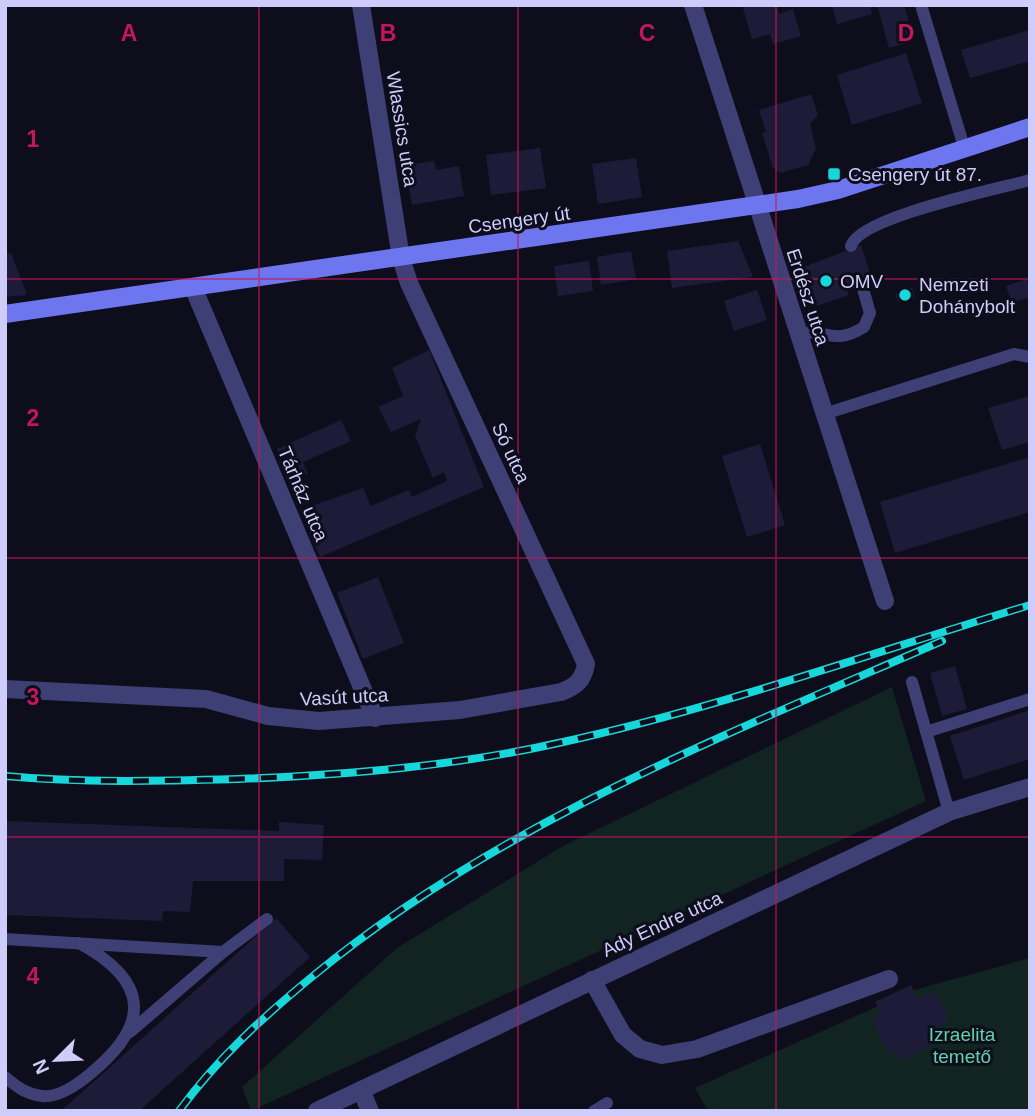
<svg xmlns="http://www.w3.org/2000/svg" width="1035" height="1116" viewBox="0 0 1035 1116" font-family="Helvetica,sans-serif">
<style>
.green{fill:#112421}
.building{fill:#1e1b39}
.lines{fill:none;stroke-linecap:round;stroke-linejoin:round}
.service{stroke:#3d3f75;stroke-width:12}
.minor{stroke:#3d3f75;stroke-width:18}
.tertiary{stroke:#3d3f75;stroke-width:18}
.secondary{stroke:#6d75ef;stroke-width:18}
.rail-casing{stroke:#17d7da;stroke-width:8}
.rail{stroke:#0e0d1b;stroke-width:5;stroke-dasharray:16;stroke-linecap:butt}
.grid{fill:none;stroke:#c2185b;stroke-width:2;stroke-opacity:0.55}
.poi-dot{fill:#17d7da;stroke:#0e0d1b;stroke-width:2.5}
.labels{text-anchor:middle;dominant-baseline:central;stroke-width:6;stroke-linejoin:round;paint-order:stroke}
.street-label{font-size:19px;fill:#cdccfa;stroke:#0e0d1b}
.poi-label{font-size:19px;fill:#cdccfa;stroke:#0e0d1b;text-anchor:start}
.park-label{font-size:19px;fill:#61d0ab;stroke:#0e0d1b}
.grid-label{font-size:23px;text-anchor:middle;font-weight:bold;fill:#c2185b;stroke:#0e0d1b;stroke-width:6;stroke-linejoin:round;paint-order:stroke}
</style>
<rect width="100%" height="100%" fill="#0e0d1b"/>
<!-- green -->
<path class="green" d="M 892,687 L 926,801 L 251,1111 L 242,1087 L 397,948 L 563,846 Z
M 1030,958 L 1030,1111 L 708,1111 L 695,1088 L 914,990 Z"/>
<!-- building -->
<path class="building" d="M 742,5 L 776,5 L 779,14 L 793,9 L 801,36 L 773,44 L 770,34 L 752,39 Z
M 832,5 L 870,5 L 872,14 L 837,24 Z
M 877,5 L 904,5 L 915,41 L 889,48 Z
M 1030,30 L 1030,61 L 970,78 L 961,50 Z
M 906,53 L 922,103 L 852,125 L 837,75 Z
M 811,94 L 818,115 L 810,124 L 816,149 L 808,165 L 781,173 L 773,168 L 762,133 L 766,132 L 759,110 Z
M 540,148 L 546,188 L 491,195 L 486,155 Z
M 636,158 L 642,197 L 598,204 L 592,164 Z
M 434,161 L 436,170 L 459,166 L 464,196 L 412,205 L 405,165 Z
M 738,241 L 753,277 L 672,288 L 667,251 Z
M 861,245 L 871,276 L 845,284 L 849,295 L 817,306 L 804,267 Z
M 631,251 L 636,279 L 601,285 L 597,257 Z
M 11,253 L 27,295 L 5,297 L 5,254 Z
M 589,261 L 593,291 L 558,296 L 554,266 Z
M 1027,279 L 1030,297 L 1012,303 L 1006,286 Z
M 912,287 L 915,297 L 898,302 L 895,293 Z
M 757,290 L 767,320 L 734,331 L 724,301 Z
M 429,350 L 484,487 L 320,557 L 300,510 L 363,488 L 371,506 L 409,490 L 412,497 L 447,481 L 444,472 L 433,478 L 415,436 L 421,419 L 391,432 L 378,407 L 403,396 L 392,368 Z
M 1030,396 L 1030,442 L 1002,450 L 988,408 Z
M 341,420 L 351,441 L 303,462 L 308,474 L 291,481 L 277,449 Z
M 760,444 L 785,525 L 747,537 L 722,456 Z
M 1030,457 L 1030,512 L 895,553 L 880,502 Z
M 378,577 L 404,643 L 363,659 L 337,593 Z
M 955,666 L 967,709 L 942,716 L 930,673 Z
M 1030,710 L 1030,759 L 964,780 L 950,736 Z
M 5,821 L 279,831 L 279,822 L 324,825 L 322,860 L 284,859 L 284,881 L 193,881 L 190,912 L 163,911 L 162,921 L 5,915 Z
M 276,918 L 310,957 L 139,1111 L 61,1111 Z
M 911,985 L 918,999 L 930,993 L 937,996 L 947,1017 L 946,1022 L 934,1028 L 940,1041 L 901,1060 L 896,1050 L 889,1054 L 872,1019 L 881,1014 L 875,1002 Z"/>
<g class="lines">
<!-- service -->
<path class="service" d="M 921,5 L 964,147
M 851,246 C 859,217 998,189 1030,180
M 798,334 C 826,327 832,347 864,327 L 870,313 L 861,282
M 824,414 L 1014,354 L 1030,357
M 912,682 L 949,812
M 926,732 L 1030,699
M 5,939 L 223,952
M 130,1032 L 223,952 L 267,919
M 5,1077 C 17,1087 26,1094 42,1096 C 59,1098 78,1084 90,1074 C 150,1025 151,982 79,943
M 594,1111 L 607,1103"/>
<!-- minor -->
<path class="minor" d="M 693,5 L 885,601
M 193,287 L 375,718
M 5,689 L 206,699 L 268,716 L 319,721 L 460,710 L 561,692 C 577,686 583,680 586,664 L 409,283 L 401,258 L 361,5
M 592,980 L 623,1035 L 640,1049 L 662,1055 L 697,1049 L 889,979
M 361,1090 L 370,1111"/>
<!-- tertiary -->
<path class="tertiary" d="M 317,1111 L 949,812 L 1030,787"/>
<!-- secondary -->
<path class="secondary" d="M 5,314 L 798,199 L 838,190 L 1030,127"/>
<!-- rail casing -->
<g class="rail-casing">
<path id="rail" d="M 5,776 C 82,783 160,781 238,779 C 347,775 457,766 563,742 C 721,707 875,652 1030,605
M 179,1111 C 217,1059 263,1017 313,976 C 499,823 723,736 942,641"/>
</g>
<!-- rail -->
<use href="#rail" class="rail"/>
</g>
<!-- grid -->
<path class="grid" d="M 259,5 L 259,1111M 518,5 L 518,1111M 776,5 L 776,1111M 5,279 L 1030,279M 5,558 L 1030,558M 5,837 L 1030,837"/>
<!-- markers -->
<g class="poi-dot">
<rect x="827" y="167" width="14" height="14" rx="3.5"/>
<circle cx="826" cy="281" r="7"/>
<circle cx="905" cy="295" r="7"/>
</g>
<g class="labels">
<!-- street labels -->
<g class="street-label">
<text transform="translate(402 129) rotate(81)">Wlassics utca</text>
<text transform="translate(519 220) rotate(-8)">Csengery út</text>
<text transform="translate(808 297) rotate(72)">Erdész utca</text>
<text transform="translate(511 453) rotate(65)">Só utca</text>
<text transform="translate(303 494) rotate(67)">Tárház utca</text>
<text transform="translate(344 697) rotate(-3)">Vasút utca</text>
<text transform="translate(662 924) rotate(-25)">Ady Endre utca</text>
</g>
<!-- poi labels -->
<g class="poi-label">
<text x="848" y="174">Csengery út 87.</text>
<text x="840" y="281">OMV</text>
<text x="919" y="284">Nemzeti<tspan x="919" dy="22">Dohánybolt</tspan></text>
</g>
<!-- park labels -->
<g class="park-label">
<text x="962" y="1034">Izraelita<tspan x="962" dy="22">temető</tspan></text>
</g>
</g>
<g class="grid-label">
<text x="129" y="41">A</text>
<text x="388" y="41">B</text>
<text x="647" y="41">C</text>
<text x="906" y="41">D</text>
<text x="33" y="147">1</text>
<text x="33" y="426">2</text>
<text x="33" y="705">3</text>
<text x="33" y="984">4</text>
</g>
<!-- border -->
<rect width="1035" height="1116" fill="none" stroke="#cdccfa" stroke-width="14"/>
<!-- north arrow -->
<g transform="translate(56 1060) rotate(246)" stroke="#0e0d1b" stroke-width="5" paint-order="stroke">
<path d="M0-5L12 26L0 18L-12 26Z" fill="#cdccfa"/>
<text y="-10" font-size="19" font-weight="bold" text-anchor="middle" fill="#cdccfa">N</text>
</g>
</svg>
